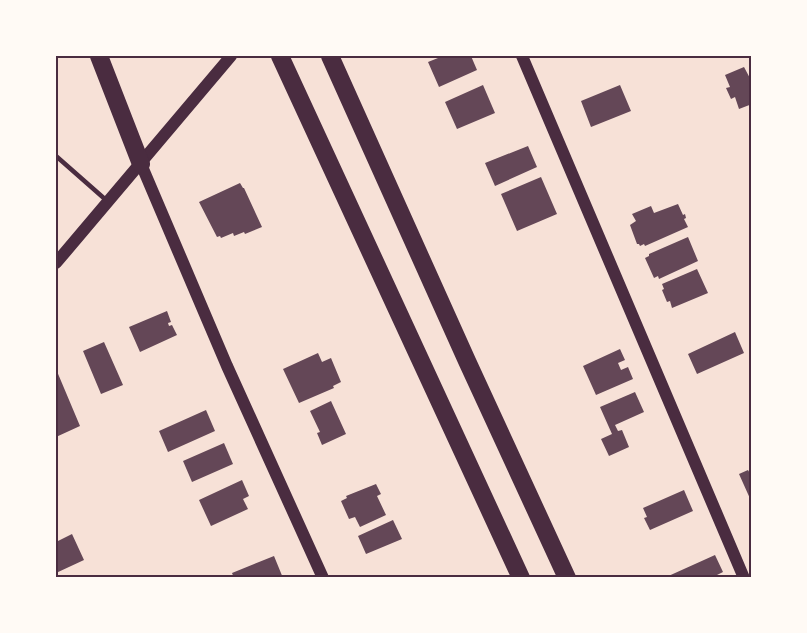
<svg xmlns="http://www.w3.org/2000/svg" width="807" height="633" viewBox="0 0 807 633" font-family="'Exo 2',sans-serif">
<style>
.building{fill:#644757}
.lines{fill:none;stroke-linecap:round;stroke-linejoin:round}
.service{stroke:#4a2c40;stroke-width:4.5}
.secondary{stroke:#4a2c40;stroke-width:12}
.motorway{stroke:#4a2c40;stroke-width:18}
.neatline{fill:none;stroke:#4a2c40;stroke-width:2}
</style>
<rect width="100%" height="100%" fill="#f7e1d7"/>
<!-- building -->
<path class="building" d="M 443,56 L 471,56 L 477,70 L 439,87 L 428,62 Z
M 744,67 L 752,82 L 752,104 L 739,109 L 735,97 L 731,99 L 726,88 L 730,87 L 725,75 Z
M 483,85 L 495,113 L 457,129 L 445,102 Z
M 620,85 L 631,111 L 591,127 L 581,101 Z
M 528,146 L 537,167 L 495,186 L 485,163 Z
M 541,177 L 557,214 L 517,231 L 501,194 Z
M 240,183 L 243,188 L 244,188 L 262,227 L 245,234 L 244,232 L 234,236 L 233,233 L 221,238 L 220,236 L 217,237 L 199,202 Z
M 678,204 L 683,215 L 685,214 L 686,218 L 684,219 L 688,227 L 645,246 L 644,244 L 640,246 L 639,244 L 637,244 L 630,225 L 636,221 L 632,214 L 651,206 L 654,213 Z
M 688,237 L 698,261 L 659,279 L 658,276 L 654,278 L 645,258 L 649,256 L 649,254 Z
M 697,269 L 708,293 L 672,308 L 670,301 L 667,302 L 662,290 L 664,289 L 662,284 Z
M 167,311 L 171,322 L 168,323 L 169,326 L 172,325 L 177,335 L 140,352 L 129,327 Z
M 735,332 L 744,353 L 697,374 L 688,354 Z
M 104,342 L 123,385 L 101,394 L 83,351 Z
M 620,349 L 625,360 L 618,363 L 621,370 L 628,367 L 633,379 L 596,395 L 583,366 Z
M 318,353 L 322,362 L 331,358 L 341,382 L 333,386 L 334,388 L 299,403 L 283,369 Z
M 56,369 L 80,426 L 56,437 Z
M 635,392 L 644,412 L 615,425 L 618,431 L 622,430 L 629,447 L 609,456 L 601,439 L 612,434 L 600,407 Z
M 331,401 L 346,434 L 322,445 L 317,433 L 320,432 L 310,411 Z
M 206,410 L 215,431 L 168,452 L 159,431 Z
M 224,443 L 233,464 L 192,482 L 183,461 Z
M 748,470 L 752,477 L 752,503 L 739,474 Z
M 242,480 L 249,496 L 243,499 L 248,509 L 211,526 L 199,500 Z
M 376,484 L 381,494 L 377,496 L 386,515 L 360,527 L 355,517 L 349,519 L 341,501 L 347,498 L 346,496 Z
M 684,490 L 693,511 L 650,530 L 644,518 L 647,517 L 643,508 Z
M 393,520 L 402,539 L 366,554 L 358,536 Z
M 72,534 L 84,560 L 56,573 L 56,542 Z
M 715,555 L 723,572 L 711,578 L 664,578 Z
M 274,556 L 283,578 L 234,578 L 232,573 Z"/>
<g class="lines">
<!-- service -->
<path class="service" d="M 56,156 L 106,200"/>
<!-- secondary -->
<path class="secondary" d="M 522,56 L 744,578
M 141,164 L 227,366 L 323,578
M 56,263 L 231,56"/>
<!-- motorway -->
<path class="motorway" d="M 99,56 L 141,164
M 280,56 L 521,578
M 330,56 L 467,361 L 567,578"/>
</g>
<!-- border -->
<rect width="807" height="633" fill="none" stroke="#fffaf5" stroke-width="114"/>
<rect x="57" y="57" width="693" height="519" class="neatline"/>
</svg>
